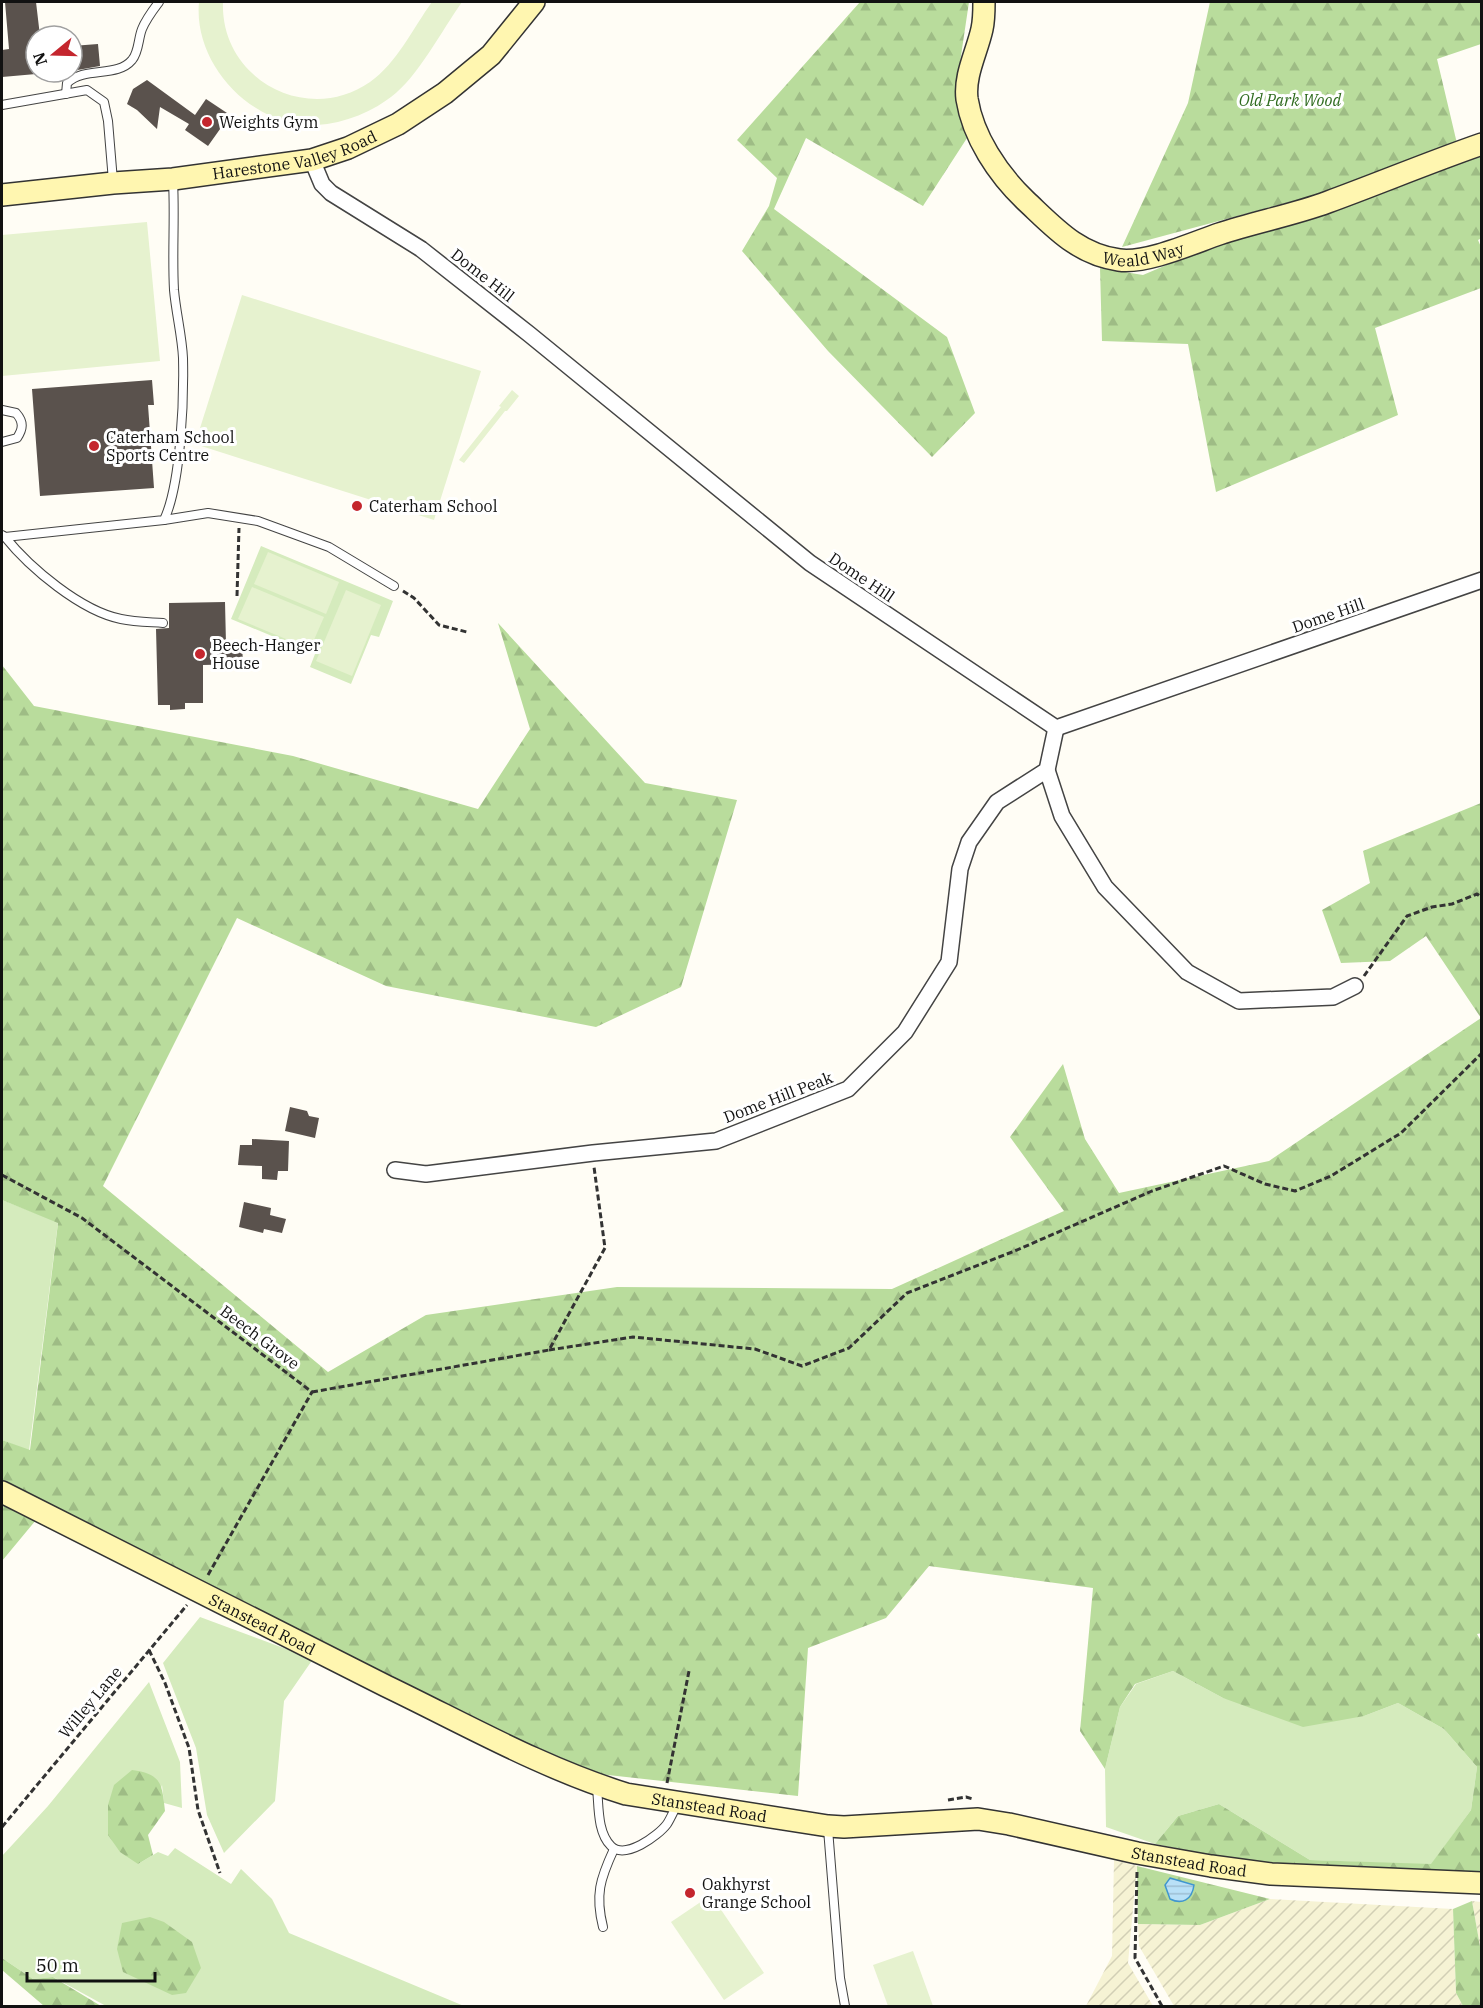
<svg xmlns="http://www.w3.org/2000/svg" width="1483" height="2008" viewBox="0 0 1483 2008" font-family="'IBM Plex Serif',serif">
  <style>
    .farmland { fill: url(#farmland-furrows) }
    .grass { fill: #d5ebbd }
    .forest { fill: url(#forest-firs) }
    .pitch { fill: #e6f2cf }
    .water { fill: url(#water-rules); stroke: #3f96cf; stroke-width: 1.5 }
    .building { fill: #5a524d }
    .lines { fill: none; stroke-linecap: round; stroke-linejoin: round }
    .lane-casing { stroke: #444; stroke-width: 10 }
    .street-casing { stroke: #444; stroke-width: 18 }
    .secondary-casing { stroke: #333; stroke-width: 24 }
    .path { stroke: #333; stroke-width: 3; stroke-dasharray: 6 3; stroke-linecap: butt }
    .lane { stroke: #fff; stroke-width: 8 }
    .street { stroke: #fff; stroke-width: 15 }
    .secondary { stroke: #fff6b0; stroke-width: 21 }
    .poi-dot { fill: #c4262e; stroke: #fff; stroke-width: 2 }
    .labels { text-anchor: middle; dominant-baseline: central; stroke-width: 6; stroke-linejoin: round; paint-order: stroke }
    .park-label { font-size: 16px; font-style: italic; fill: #2f6b1f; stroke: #fff }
    .poi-label { font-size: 16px; fill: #111; stroke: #fff; text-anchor: start }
    .street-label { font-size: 16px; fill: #111; stroke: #fff }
  </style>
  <defs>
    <pattern id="farmland-furrows" width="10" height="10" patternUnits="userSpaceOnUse" patternTransform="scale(1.5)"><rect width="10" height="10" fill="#f6f3d4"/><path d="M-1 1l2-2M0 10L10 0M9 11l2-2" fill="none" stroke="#d2cfb5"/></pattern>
    <pattern id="forest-firs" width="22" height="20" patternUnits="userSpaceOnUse" patternTransform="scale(1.5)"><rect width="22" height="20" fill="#b9dc9c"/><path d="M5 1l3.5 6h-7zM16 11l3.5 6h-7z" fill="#9ebc85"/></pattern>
    <pattern id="water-rules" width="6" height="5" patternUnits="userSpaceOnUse" patternTransform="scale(1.5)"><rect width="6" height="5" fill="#b9e0f7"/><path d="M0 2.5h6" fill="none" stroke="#9ebfd3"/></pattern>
  </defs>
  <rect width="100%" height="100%" fill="#fffdf5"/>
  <!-- farmland -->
  <g class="farmland">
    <polygon points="1114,1860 1137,1866 1128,1963 1153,2006 1086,2006 1112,1956"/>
    <polygon points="1270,1899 1453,1909 1456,1993 1463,2006 1174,2006 1139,1946 1138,1924 1200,1925"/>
    <polygon points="1472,1901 1481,1902 1481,1952"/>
  </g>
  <!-- grass -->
  <g class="grass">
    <polygon points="261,546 393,601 379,637 371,635 351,684 310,667 315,654 231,619"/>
    <polygon points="2,1200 58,1222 29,1451 2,1440"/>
    <polygon points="200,1617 313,1659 284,1701 275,1801 224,1853 207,1815 196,1748 163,1663"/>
    <polygon points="1173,1671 1223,1698 1364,1716 1398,1703 1444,1729 1477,1767 1471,1810 1431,1865 1310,1860 1219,1804 1178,1816 1155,1844 1106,1827 1105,1769 1120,1707 1136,1684"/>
    <polygon points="149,1682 180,1762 182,1808 164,1803 162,1785 138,1864 158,1852 168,1856 175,1848 231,1884 241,1869 272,1899 289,1933 464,2006 106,2006 53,1977 33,1979 2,1958 2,1856 48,1806"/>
  </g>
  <!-- forest -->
  <g class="forest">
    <polygon points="860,2 969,2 955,96 969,135 923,206 806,138 774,209 947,337 975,413 932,457 828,351 742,251 769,206 777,178 737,140"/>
    <polygon points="1210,2 1481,2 1481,44 1437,59 1459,152 1297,200 1122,247 1188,103"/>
    <polygon points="1481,155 1482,238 1478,240 1481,247 1481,288 1375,328 1398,415 1216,492 1188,344 1102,341 1100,268 1143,275 1211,246"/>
    <polygon points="498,623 645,783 737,800 681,987 596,1027 386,986 237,918 103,1186 328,1372 426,1315 617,1287 892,1289 1064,1211 1010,1137 1063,1064 1085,1139 1119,1193 1269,1161 1481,1018 1426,936 1390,961 1341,963 1322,910 1370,883 1363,851 1481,803 1482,1633 1477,1634 1482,1643 1481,1873 1294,1871 1155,1844 1178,1816 1219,1804 1310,1860 1431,1864 1471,1810 1477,1767 1444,1729 1398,1703 1364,1716 1303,1727 1223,1698 1173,1671 1135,1684 1120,1707 1105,1769 1080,1731 1093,1588 929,1566 886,1618 808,1648 798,1796 599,1774 423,1698 36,1520 2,1561 2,1440 30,1450 58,1223 2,1200 2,665 34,706 293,756 478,809 530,729"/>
    <path d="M 132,1770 C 162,1774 162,1784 165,1811 L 148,1835 L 153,1855 L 138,1864 L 120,1852 L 108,1835 L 108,1805 L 114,1785 Z"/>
    <polygon points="1137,1866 1270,1899 1200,1925 1138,1924"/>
    <polygon points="1472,1901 1481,1952 1481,2006 1463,2006 1456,1993 1453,1909"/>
    <polygon points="150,1917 164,1922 192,1942 201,1968 186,1993 172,1995 123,1972 117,1949 122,1923"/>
    <polygon points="2,1958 33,1979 53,1977 101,2006 44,2006 2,1970"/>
  </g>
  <!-- pitch -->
  <g class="pitch">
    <path d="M 199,2 L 223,2 C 220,79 307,126 370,82 C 397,63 413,28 432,2 L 462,2 C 442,30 418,77 391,97 C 362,119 322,131 287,122 C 236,108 194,55 199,2 Z"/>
    <polygon points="147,222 160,361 2,376 2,235"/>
    <polygon points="242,295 481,371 434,520 195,444"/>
    <polygon points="512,390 519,396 507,411 505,411 464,463 459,460 501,407 499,406"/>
    <polygon points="268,552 339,582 326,614 254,584"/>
    <polygon points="252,587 324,617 310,649 238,619"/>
    <polygon points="346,590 381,605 352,676 316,661"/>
    <polygon points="711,1895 764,1973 724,2000 671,1922"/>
    <polygon points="913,1951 933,2006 888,2006 873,1965"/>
  </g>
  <!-- water -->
  <path class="water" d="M 1170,1878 L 1194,1885 C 1192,1900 1182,1905 1170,1899 L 1165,1885 Z"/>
  <!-- building -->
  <g class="building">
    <polygon points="5,2 36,2 40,36 36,36 36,74 2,77 2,50 9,49"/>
    <polygon points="98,44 100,66 72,71 72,46"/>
    <polygon points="147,80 195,115 206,99 230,115 208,146 185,130 189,124 160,107 157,129 137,110 127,104 133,89"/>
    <polygon points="152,380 154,405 148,405 154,488 40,496 32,389"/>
    <polygon points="225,602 226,644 242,644 243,664 203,665 203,703 185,703 185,709 170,710 170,705 158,705 156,629 169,628 169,603"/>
    <polygon points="290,1107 307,1111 309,1116 319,1118 315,1138 285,1131"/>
    <polygon points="252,1139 289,1141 288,1171 278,1171 277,1180 262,1179 262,1166 238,1165 240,1145 252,1145"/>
    <polygon points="244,1202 271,1208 270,1215 286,1219 282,1233 264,1229 263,1233 239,1227"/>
  </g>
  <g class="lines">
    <!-- lane casing -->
    <g class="lane-casing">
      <g id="lane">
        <path d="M 66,94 L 67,83 C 85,66 117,78 132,60 C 139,52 138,39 142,29 C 146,19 153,10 159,2"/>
        <polyline points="2,105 87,90 104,102 108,121 113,181"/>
        <path d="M 2,410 L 16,413 C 24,422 23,429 17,438 L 2,442"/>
        <polyline points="164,520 208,513 258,521 329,547 394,586"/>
        <path d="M 2,535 L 5,537 L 164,520 C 181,484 184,400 183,358 C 182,336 176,313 174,290 C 172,254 175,217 173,181"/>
        <path d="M 5,537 C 30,568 81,611 121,619 C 135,622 149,622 163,623"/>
        <path d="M 597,1788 C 599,1806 597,1832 611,1846 C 625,1860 658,1836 667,1824 C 671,1818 674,1810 678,1803"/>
        <polyline points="828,1829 840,1978 845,2006"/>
        <path d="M 603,1927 C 595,1895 600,1879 614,1849"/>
      </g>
    </g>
    <!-- street casing -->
    <g class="street-casing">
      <g id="street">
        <polyline points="312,160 322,184 331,193 421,249 529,334 810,563 1056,728 1482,580"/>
        <polyline points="1047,770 1062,816 1105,887 1187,972 1239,1001 1333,997 1355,986"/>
        <polyline points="395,1170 426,1174 593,1153 716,1141 848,1089 905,1032 949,962 960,869 969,842 997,802 1047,770 1056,728"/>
      </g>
    </g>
    <!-- secondary casing -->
    <g class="secondary-casing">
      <g id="secondary">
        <path id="s1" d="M 984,2 C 984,10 984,20 982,29 C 977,52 964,75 967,99 C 973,137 998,174 1025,200 C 1054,227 1077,254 1119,260 C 1146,264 1193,243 1219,234 C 1255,222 1293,215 1328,202 C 1380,183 1430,162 1482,144"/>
        <path id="s2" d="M 2,195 L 113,183 L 173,179 L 312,160 L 348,148 L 398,124 L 445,93 L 491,55 L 534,2"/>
        <path id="s3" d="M 2,1492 C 129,1557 257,1622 386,1686 C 465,1724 542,1768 626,1794 L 828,1826 L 844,1827 L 978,1819 L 1009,1824 L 1137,1853 L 1211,1866 L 1271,1874 L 1482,1883"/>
      </g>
    </g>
    <!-- path -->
    <g class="path">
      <polyline points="403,591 414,598 439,625 467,632"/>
      <polyline points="237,596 239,528"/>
      <polyline points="1364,976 1407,916 1432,907 1452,904 1477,894 1482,898"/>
      <polyline points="2,1175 82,1218 312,1392"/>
      <polyline points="549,1350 633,1337 755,1349 802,1366 849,1348 907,1293 1017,1250 1152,1191 1224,1166 1265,1184 1295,1191 1331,1176 1401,1133 1482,1053"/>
      <polyline points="312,1392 549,1350 605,1248 594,1167"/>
      <polyline points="208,1575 312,1392"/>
      <polyline points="149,1650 165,1683 189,1748 198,1810 220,1873"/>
      <polyline points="667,1783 689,1671"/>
      <polyline points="948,1800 966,1797 973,1799"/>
      <polyline points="2,1827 187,1605"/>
      <polyline points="1137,1872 1135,1958 1162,2006"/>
    </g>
    <!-- lane -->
    <use href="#lane" class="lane"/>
    <!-- street -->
    <use href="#street" class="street"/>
    <!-- secondary -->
    <use href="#secondary" class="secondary"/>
  </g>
  <!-- markers -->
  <g class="poi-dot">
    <circle cx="207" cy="122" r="6"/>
    <circle cx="94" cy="446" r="6"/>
    <circle cx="357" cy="506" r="6"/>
    <circle cx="200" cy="654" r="6"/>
    <circle cx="690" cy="1893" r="6"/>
  </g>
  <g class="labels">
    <!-- park labels -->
    <g class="park-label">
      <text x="1290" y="100">Old Park Wood</text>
    </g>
    <!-- poi labels -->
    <g class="poi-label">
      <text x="219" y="122">Weights Gym</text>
      <text x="106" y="437">Caterham School<tspan x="106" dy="18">Sports Centre</tspan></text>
      <text x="369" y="506">Caterham School</text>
      <text x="212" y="645">Beech-Hanger<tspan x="212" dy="18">House</tspan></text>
      <text x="702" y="1884">Oakhyrst<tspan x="702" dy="18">Grange School</tspan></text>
    </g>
    <!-- street labels -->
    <g class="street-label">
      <text stroke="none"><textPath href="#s2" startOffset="296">Harestone Valley Road</textPath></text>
      <text stroke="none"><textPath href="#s1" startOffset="356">Weald Way</textPath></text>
      <text transform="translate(483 275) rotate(38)">Dome Hill</text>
      <text transform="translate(862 577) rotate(34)">Dome Hill</text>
      <text transform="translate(1328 615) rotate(-19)">Dome Hill</text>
      <text transform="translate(778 1097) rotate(-21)">Dome Hill Peak</text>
      <text transform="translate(260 1337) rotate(37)">Beech Grove</text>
      <text stroke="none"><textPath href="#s3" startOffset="292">Stanstead Road</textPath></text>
      <text transform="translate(90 1702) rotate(-50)">Willey Lane</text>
      <text stroke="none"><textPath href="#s3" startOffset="778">Stanstead Road</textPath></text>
      <text stroke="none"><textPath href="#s3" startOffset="1264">Stanstead Road</textPath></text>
    </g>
  </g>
  <!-- border -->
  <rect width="1483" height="2008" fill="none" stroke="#111111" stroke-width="6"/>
  <!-- north arrow -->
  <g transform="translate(54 54) rotate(251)"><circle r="28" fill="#ffffff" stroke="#a0a0a0" stroke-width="1.5"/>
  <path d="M0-4.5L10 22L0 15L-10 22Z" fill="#c4262e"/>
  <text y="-9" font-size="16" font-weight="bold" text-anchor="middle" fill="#111111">N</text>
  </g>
  <!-- scale -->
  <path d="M27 1972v9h128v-9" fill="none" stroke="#111111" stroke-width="3"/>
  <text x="36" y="1972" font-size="18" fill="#111111" stroke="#ffffff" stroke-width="4.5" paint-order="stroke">50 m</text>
</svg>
